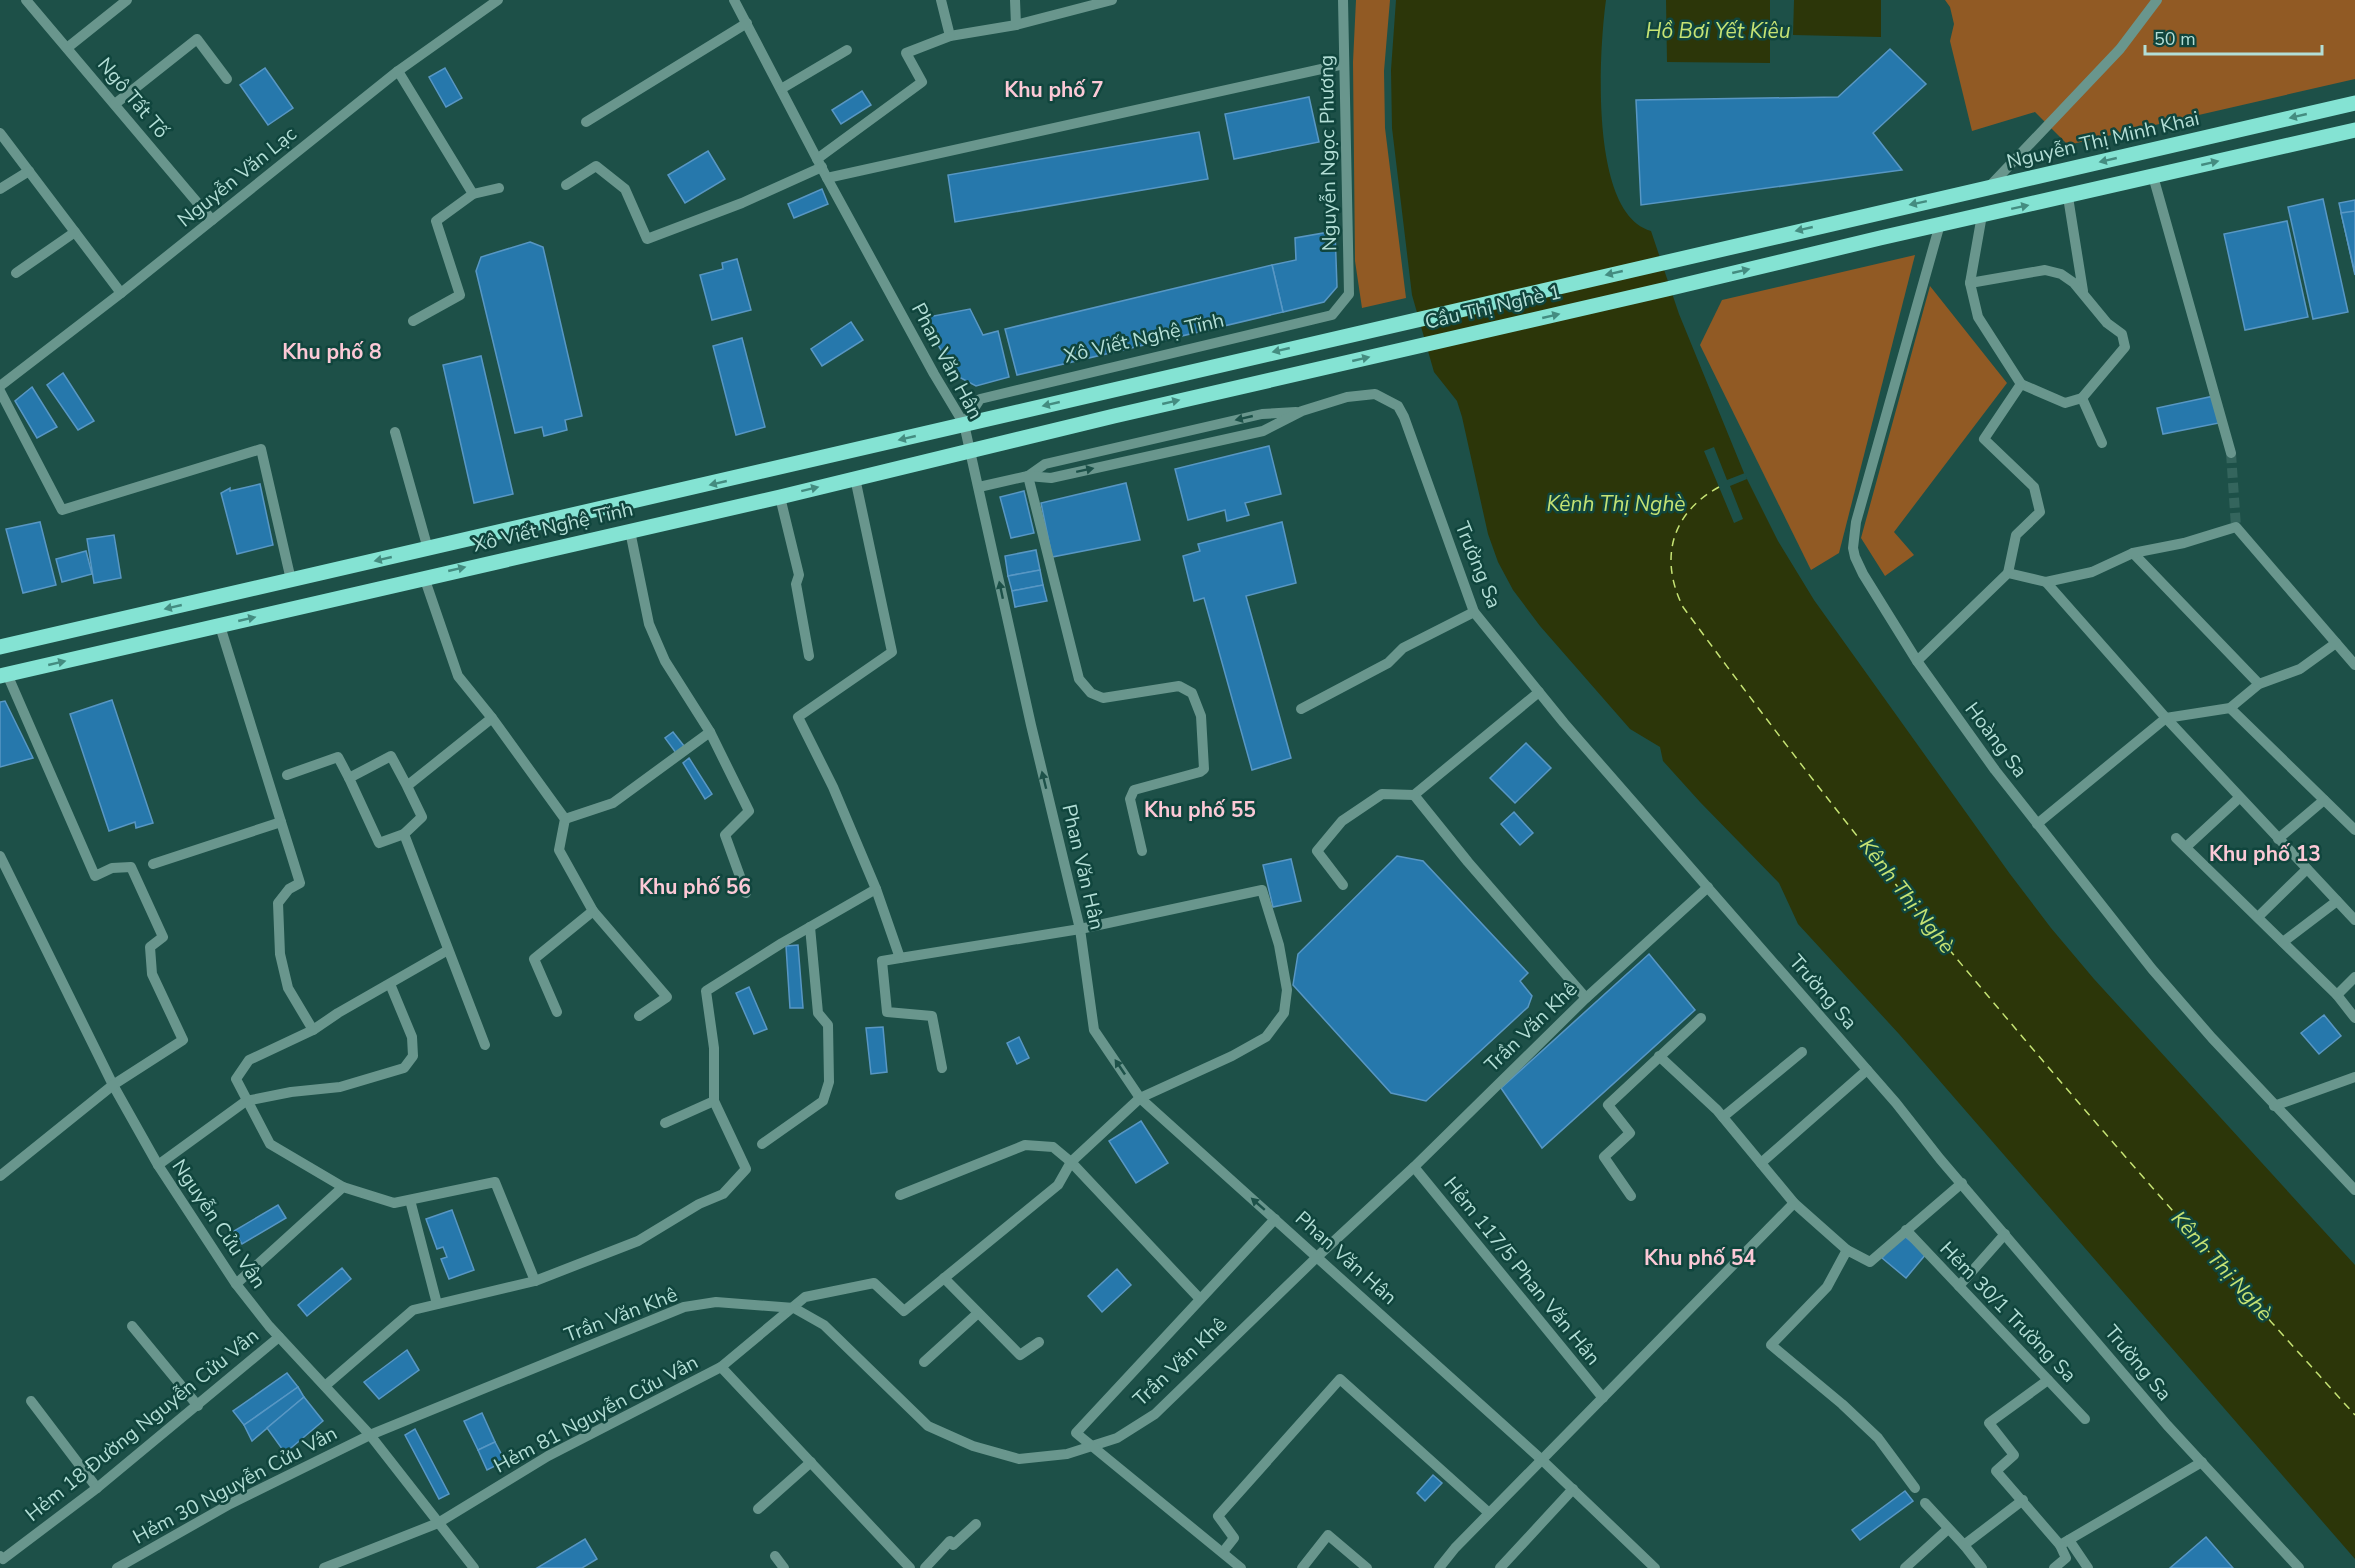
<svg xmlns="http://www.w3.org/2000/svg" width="2355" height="1568" viewBox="0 0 2355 1568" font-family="'Nunito Sans',sans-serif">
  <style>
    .green { fill: #915a24 }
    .water { fill: #2c3609 }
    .pier { fill: #1d5048 }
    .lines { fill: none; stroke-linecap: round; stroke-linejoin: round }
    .ferry { stroke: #c6e374; stroke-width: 1.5; stroke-dasharray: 8 6; stroke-linecap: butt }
    .building { fill: #2678ac; stroke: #5897c4; stroke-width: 1.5 }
    .minor-tunnel { stroke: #34655d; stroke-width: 10; stroke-dasharray: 10 5; stroke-linecap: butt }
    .minor { stroke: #69968d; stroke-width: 10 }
    .major { stroke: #84e3d3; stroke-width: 15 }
    .oneway { fill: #448c80 }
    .oneway2 { fill: #1d5149 }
    .labels { text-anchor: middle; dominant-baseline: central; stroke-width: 5; stroke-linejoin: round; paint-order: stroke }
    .street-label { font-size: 20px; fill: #b3ded6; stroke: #10453d }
    .water-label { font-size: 21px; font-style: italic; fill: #c6e374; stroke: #10453d }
    .neighbourhood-label { font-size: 21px; font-weight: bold; fill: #fcc9d6; stroke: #10453d }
  </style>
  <rect width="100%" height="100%" fill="#1d5048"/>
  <!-- green -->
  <g class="green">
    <polygon points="1356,0 1390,0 1384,71 1385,128 1406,298 1362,308 1355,261 1353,62"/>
    <polygon points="1945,0 2355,0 2355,79 2068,145 2035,112 1972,131 1950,41 1954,24 1950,7"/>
    <polygon points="1915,255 1839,553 1811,570 1700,345 1722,300"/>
    <polygon points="1930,286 2007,383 1894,532 1914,555 1885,576 1861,538"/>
  </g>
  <!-- water -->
  <g class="water">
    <path d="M 1396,0 L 1606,0 C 1599,51 1589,214 1651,231 L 1679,314 L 1744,473 L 1778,541 L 1814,600 L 2010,874 L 2051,928 L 2094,979 L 2355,1265 L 2355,1559 L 1899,1034 L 1798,924 L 1779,883 L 1700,802 L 1663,761 L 1660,747 L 1630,729 L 1540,626 L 1513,590 L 1498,562 L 1488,534 L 1462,417 L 1457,401 L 1434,372 L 1412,295 L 1392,128 L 1391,70 Z"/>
    <polygon points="1666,0 1770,0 1770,63 1667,62"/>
    <polygon points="1794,0 1881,0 1881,37 1793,35"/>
  </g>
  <!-- pier -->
  <polygon class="pier" points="1714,447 1727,480 1745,473 1747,479 1730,486 1743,519 1734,523 1704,451"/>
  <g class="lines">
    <!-- ferry -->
    <path class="ferry" d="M 1719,487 C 1671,513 1659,559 1683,607 C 1755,705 1829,802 1905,896 C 2050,1073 2201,1245 2355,1415"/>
  </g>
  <!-- building -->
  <g class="building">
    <polygon points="1890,49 1926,84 1873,133 1902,170 1641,205 1636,100 1838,97"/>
    <polygon points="265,68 293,108 268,125 240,85"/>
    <polygon points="445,68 462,98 446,107 429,77"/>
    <polygon points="862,91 871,105 841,124 832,110"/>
    <polygon points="1309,97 1319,142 1234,159 1225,114"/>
    <polygon points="1199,132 1208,179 955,222 948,175"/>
    <polygon points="708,151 725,179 685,203 668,175"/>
    <polygon points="822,189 828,204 794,218 788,204"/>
    <polygon points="2323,199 2348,312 2313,319 2288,207"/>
    <polygon points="2355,200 2355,275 2339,203"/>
    <polygon points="2355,211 2355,273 2341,213"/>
    <polygon points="2287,221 2308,317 2245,330 2224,234"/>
    <polygon points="1335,231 1337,287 1324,302 1283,312 1272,265 1296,260 1295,238"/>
    <polygon points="530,242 543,247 582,416 565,420 567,430 544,436 542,427 515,433 476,271 481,257"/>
    <polygon points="737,259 751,310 712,320 700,275 723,269 722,263"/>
    <polygon points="1272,265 1283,312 1017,375 1005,329"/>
    <polygon points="970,309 983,335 998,331 1009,377 976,386 955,375 923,318"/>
    <polygon points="851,322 863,340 822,366 811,349"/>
    <polygon points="742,338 765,427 736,435 713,346"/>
    <polygon points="481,356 513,494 474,503 443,365"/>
    <polygon points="63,373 94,421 78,430 47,385"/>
    <polygon points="32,387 57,427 37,438 15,401"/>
    <polygon points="2214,396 2219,423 2163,434 2157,408"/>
    <polygon points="1269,446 1281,494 1245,503 1249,515 1227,521 1225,510 1188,520 1175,469"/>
    <polygon points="1126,483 1140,540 1052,557 1041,503"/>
    <polygon points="260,484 273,545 237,554 221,493 230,488 230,491"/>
    <polygon points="1024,491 1034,533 1011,538 1000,497"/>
    <polygon points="40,522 56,585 23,593 6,529"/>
    <polygon points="1282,522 1296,583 1246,596 1291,758 1252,770 1204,598 1194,601 1183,556 1200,551 1198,544"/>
    <polygon points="114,535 121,578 94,583 87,539"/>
    <polygon points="1036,550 1040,570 1008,576 1005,556"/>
    <polygon points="86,551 92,574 62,582 56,559"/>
    <polygon points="1040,570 1043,585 1012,591 1008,576"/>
    <polygon points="1043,585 1047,601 1015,607 1012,591"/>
    <polygon points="112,700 153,823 136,828 135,822 109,831 70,714"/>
    <polygon points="5,701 33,758 0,767 0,702"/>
    <polygon points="673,732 684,746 676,753 665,738"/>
    <polygon points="1526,743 1551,768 1515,803 1490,778"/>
    <polygon points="689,758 712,794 705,799 683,763"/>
    <polygon points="1514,812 1533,833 1520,845 1501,824"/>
    <polygon points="1397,856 1423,861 1528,973 1520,981 1532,996 1528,1007 1426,1101 1391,1093 1293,985 1298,954"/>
    <polygon points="1291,859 1301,901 1273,907 1263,865"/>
    <polygon points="798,945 803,1008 790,1008 786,946"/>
    <polygon points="1649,954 1695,1010 1542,1148 1501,1088"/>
    <polygon points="749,987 767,1029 754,1034 736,993"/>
    <polygon points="2324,1015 2341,1036 2319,1054 2301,1033"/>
    <polygon points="883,1027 887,1072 871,1074 866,1028"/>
    <polygon points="1019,1037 1029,1058 1017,1064 1007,1043"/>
    <polygon points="1141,1121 1168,1163 1136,1183 1109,1141"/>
    <polygon points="278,1205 286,1218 242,1244 234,1231"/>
    <polygon points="452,1210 474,1270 449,1279 441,1259 447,1257 443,1247 437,1249 426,1219"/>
    <polygon points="1902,1234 1926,1254 1906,1278 1882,1258"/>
    <polygon points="342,1268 351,1279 307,1316 298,1305"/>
    <polygon points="1117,1269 1131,1285 1102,1312 1088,1296"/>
    <polygon points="407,1350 419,1370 379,1399 364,1382"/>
    <polygon points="287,1373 298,1387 244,1425 233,1411"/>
    <polygon points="298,1387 304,1397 252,1441 244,1425"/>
    <polygon points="304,1397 323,1421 285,1453 267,1428"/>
    <polygon points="482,1413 495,1442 478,1450 464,1421"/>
    <polygon points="415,1429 449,1494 439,1499 405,1435"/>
    <polygon points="495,1442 505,1461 487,1470 478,1450"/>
    <polygon points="1433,1475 1442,1483 1425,1501 1417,1493"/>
    <polygon points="1905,1491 1913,1501 1860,1540 1852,1530"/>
    <polygon points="2206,1537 2233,1568 2170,1568"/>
    <polygon points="585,1539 597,1559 582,1568 537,1568"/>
  </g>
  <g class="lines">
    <!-- minor-tunnel -->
    <polyline class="minor-tunnel" points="2231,453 2236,527"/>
    <!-- minor -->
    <g class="minor">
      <polyline points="26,0 212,220"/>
      <polyline points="734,0 827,178 934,374 964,424 1031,725 1080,929 1094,1030 1140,1098 1542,1460 1655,1568"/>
      <polyline points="941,0 950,36 1016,25 1112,0"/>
      <polyline points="1015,0 1016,25"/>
      <polyline points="67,48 127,0"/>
      <polyline points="398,71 473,194"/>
      <polyline points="781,89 847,50"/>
      <polyline points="115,104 197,39 227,79"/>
      <polyline points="586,122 747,23"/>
      <polyline points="0,133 121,293"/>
      <polyline points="817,159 922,82 906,53 950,36"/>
      <polyline points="2153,176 2231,453"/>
      <polyline points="827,178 1344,64"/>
      <polyline points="566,185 596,166 625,189 647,239 742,203 822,167"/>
      <polyline points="1989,187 2120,49 2157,0"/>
      <polyline points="0,189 29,171"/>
      <polyline points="2068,197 2083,291"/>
      <polyline points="1982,215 1970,283 1978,317 2021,384 2065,403 2082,398 2102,443"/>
      <polyline points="1940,224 1856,522 1853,548 1855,557 1863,574 1917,661 1995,770 2152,969 2212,1038 2355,1190"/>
      <polyline points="16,273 75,232"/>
      <polyline points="1970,283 2045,270 2061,274 2074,283 2107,323 2122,334 2125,347 2082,398"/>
      <polyline points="413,321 460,295 436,221 473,194 499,188"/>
      <polyline points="0,386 121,293 398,71 498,0"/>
      <polyline points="0,391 62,510 261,449 291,580"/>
      <polyline points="964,424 980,399 1332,315 1349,294 1343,0"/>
      <polyline points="395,432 428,549"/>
      <polyline points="1028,476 1079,679 1091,693 1103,698 1179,686 1192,693 1201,716 1204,769 1200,772 1134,790 1130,799 1142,851"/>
      <polyline points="1028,476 1045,464 1262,414 1296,412"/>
      <polyline points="979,487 1028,476 1051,478 1263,431 1302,411 1347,397 1375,394 1398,406 1404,417 1474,612 1564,723 1896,1103 1940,1159 2167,1425 2299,1568"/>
      <polyline points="780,497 799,575 796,584 809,656"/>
      <polyline points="2133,553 2259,684"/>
      <polyline points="2008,573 2016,535 2040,512 2034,487 1984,439 2021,384"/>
      <polyline points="424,577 458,676 492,718 565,819 559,850 593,911 667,997 639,1016"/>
      <polyline points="2046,582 2166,718 2355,920"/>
      <polyline points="220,626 300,883 289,889 278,903 280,954 288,988 313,1030 338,1013 448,950"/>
      <polyline points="1917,661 2008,573 2046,582 2092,572 2133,553 2184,543 2236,527 2355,665"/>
      <polyline points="1539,692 1414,795 1468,862 1586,998"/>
      <polyline points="2230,708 2355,830"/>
      <polyline points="1301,709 1388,663 1403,648 1474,612"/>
      <polyline points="710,732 749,811 725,835 746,893"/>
      <polyline points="287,775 338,757 349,778"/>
      <polyline points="407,786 422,817 404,834 379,843 349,778 391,756 407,786 492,718"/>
      <polyline points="565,819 613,803 710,732 665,661 649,624 630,531"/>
      <polyline points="2037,824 2166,718 2230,708 2259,684 2300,669 2336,643"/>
      <polyline points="404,834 485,1045"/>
      <polyline points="2176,838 2337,995 2355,1018"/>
      <polyline points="2278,839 2324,800"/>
      <polyline points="2186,847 2239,798"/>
      <polyline points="0,856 113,1085 158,1165 236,1284 269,1326 370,1435 474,1568"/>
      <polyline points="153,864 281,822"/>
      <polyline points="1343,885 1317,851 1342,821 1382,794 1414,795"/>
      <polyline points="2258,917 2307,869"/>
      <polyline points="2283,942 2337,901"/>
      <polyline points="900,958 882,961 887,1012 932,1016 942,1068"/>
      <polyline points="2337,995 2355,977"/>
      <polyline points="557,1012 534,959 593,911"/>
      <polyline points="313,1030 249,1060 236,1079 270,1144 343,1187"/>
      <polyline points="1659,1056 1717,1110 1794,1203 1847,1250"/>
      <polyline points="2274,1106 2355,1077"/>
      <polyline points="1723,1117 1802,1052"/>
      <polyline points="665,1123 714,1101"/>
      <polyline points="762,1144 823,1101 829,1082 828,1025 818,1013 810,927"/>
      <polyline points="1761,1163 1867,1070"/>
      <polyline points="158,1165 246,1101 291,1092 340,1087 404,1068 413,1056 412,1037 390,984"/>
      <polyline points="1414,1167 1603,1398"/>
      <polyline points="0,1176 113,1085 183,1040 152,974 150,947 163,937 131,867 112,868 95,876 7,674"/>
      <polyline points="900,1195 1025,1145 1053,1147 1071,1162 1199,1298"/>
      <polyline points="1631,1196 1604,1157 1630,1133 1608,1105 1701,1018"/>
      <polyline points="410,1200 437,1304"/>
      <polyline points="1906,1230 2085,1419"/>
      <polyline points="944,1278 1020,1355 1039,1342"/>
      <polyline points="236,1284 343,1187 394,1203 495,1182 535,1281"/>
      <polyline points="1959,1286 2005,1234"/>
      <polyline points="132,1326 198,1406"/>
      <polyline points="924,1362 978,1313"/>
      <polyline points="721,1367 805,1297 874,1283 904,1311 1058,1185 1071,1162 1140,1098 1232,1056 1266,1037 1284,1013 1287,990 1279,945 1262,890 1080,929 900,958 876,889"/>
      <polyline points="2048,1380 1989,1423 2014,1455 1996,1471 2060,1545 2202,1462"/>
      <polyline points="325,1386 413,1310 535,1281 638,1241 699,1204 723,1194 746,1169 714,1101 714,1048 706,991 782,943 876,889 833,787 798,717 892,652 855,478"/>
      <polyline points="31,1401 97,1488"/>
      <polyline points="1915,1488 1878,1438 1842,1404 1771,1345 1827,1287 1847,1250 1870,1262 1962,1183"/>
      <polyline points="1925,1503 1964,1545"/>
      <polyline points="758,1509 811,1462"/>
      <polyline points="2069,1540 2088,1568"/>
      <polyline points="1223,1552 1234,1538 1218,1516 1340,1379 1489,1513"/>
      <polyline points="0,1556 3,1559 97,1488 279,1337"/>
      <polyline points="775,1556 784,1568"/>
      <polyline points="117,1568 230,1504 370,1435 684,1307 716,1302 794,1308 824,1325 928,1426 973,1446 1019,1459 1067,1454 1117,1438 1155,1414 1318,1256 1414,1167 1586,998 1708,887"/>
      <polyline points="324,1568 438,1523 548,1456 721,1367 910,1568"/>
      <polyline points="925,1568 950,1541 953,1545 976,1524"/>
      <polyline points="1241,1568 1076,1433 1275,1219"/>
      <polyline points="1302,1568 1328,1535 1367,1568"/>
      <polyline points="1439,1568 1455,1548 1794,1203"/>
      <polyline points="1500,1568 1573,1489"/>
      <polyline points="1905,1568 1948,1529"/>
      <polyline points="1982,1568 1964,1545 2023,1500"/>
      <polyline points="2054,1568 2066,1558 2060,1545"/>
    </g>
    <!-- major -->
    <g class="major">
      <path d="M 0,647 C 785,467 1570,284 2355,103"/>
      <polyline points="0,676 780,497 1114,416 1667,289 1880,238 2355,130"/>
    </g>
  </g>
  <!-- one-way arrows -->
  <defs><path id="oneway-solid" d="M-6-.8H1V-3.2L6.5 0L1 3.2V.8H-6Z" transform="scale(1.5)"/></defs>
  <g class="oneway">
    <use href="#oneway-solid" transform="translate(2298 116) rotate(167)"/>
    <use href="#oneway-solid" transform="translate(2108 160) rotate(167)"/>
    <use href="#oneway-solid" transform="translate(2210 163) rotate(-13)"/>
    <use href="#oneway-solid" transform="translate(1918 203) rotate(168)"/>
    <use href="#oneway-solid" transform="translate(2020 207) rotate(-12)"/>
    <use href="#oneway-solid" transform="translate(1804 229) rotate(167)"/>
    <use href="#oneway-solid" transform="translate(1741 271) rotate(-13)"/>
    <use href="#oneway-solid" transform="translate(1614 273) rotate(167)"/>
    <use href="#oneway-solid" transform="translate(1551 316) rotate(-13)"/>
    <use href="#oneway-solid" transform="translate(1281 350) rotate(167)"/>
    <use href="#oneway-solid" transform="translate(1361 359) rotate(-13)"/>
    <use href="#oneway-solid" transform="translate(1171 402) rotate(-13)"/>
    <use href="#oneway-solid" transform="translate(1051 404) rotate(167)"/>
    <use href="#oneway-solid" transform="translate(907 438) rotate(167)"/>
    <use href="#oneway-solid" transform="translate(718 483) rotate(167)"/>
    <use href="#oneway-solid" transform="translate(810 489) rotate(-14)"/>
    <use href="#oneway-solid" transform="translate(383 559) rotate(167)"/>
    <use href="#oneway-solid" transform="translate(457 569) rotate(-13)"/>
    <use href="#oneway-solid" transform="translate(173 607) rotate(167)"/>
    <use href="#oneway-solid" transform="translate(247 619) rotate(-13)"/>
    <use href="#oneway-solid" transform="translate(57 663) rotate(-13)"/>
  </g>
  <g class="oneway2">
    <use href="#oneway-solid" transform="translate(1244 418) rotate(167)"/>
    <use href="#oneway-solid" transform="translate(1085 470) rotate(-12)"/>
    <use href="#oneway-solid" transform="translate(1001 590) rotate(-102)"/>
    <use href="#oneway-solid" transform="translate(1044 780) rotate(-104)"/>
    <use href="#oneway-solid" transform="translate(1120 1067) rotate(-124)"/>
    <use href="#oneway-solid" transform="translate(1258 1204) rotate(-139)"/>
  </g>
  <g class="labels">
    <!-- street labels -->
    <g class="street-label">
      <text transform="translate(133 98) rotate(50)">Ngô Tất Tố</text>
      <text transform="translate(2103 140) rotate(-13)">Nguyễn Thị Minh Khai</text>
      <text transform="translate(1328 153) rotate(-91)">Nguyễn Ngọc Phương</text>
      <text transform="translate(237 177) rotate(-39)">Nguyễn Văn Lạc</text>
      <text transform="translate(1493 307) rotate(-13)">Cầu Thị Nghè 1</text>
      <text transform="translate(1144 338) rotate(-13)">Xô Viết Nghệ Tĩnh</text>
      <text transform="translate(947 361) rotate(62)">Phan Văn Hân</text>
      <text transform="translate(553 527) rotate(-13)">Xô Viết Nghệ Tĩnh</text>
      <text transform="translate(1478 565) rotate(68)">Trường Sa</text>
      <text transform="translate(1996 740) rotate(53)">Hoàng Sa</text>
      <text transform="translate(1083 867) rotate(77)">Phan Văn Hân</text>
      <text transform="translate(1823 992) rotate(49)">Trường Sa</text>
      <text transform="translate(1531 1027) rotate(-44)">Trần Văn Khê</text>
      <text transform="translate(219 1224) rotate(56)">Nguyễn Cửu Vân</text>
      <text transform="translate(1346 1258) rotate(42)">Phan Văn Hân</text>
      <text transform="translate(1522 1271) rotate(51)">Hẻm 117/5 Phan Văn Hân</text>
      <text transform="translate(2008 1312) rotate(46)">Hẻm 30/1 Trường Sa</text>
      <text transform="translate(621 1315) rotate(-21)">Trần Văn Khê</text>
      <text transform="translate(1180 1362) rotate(-43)">Trần Văn Khê</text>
      <text transform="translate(2138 1363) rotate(50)">Trường Sa</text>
      <text transform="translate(596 1414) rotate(-28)">Hẻm 81 Nguyễn Cửu Vân</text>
      <text transform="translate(142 1425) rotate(-39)">Hẻm 18 Đường Nguyễn Cửu Vân</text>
      <text transform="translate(235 1485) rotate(-28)">Hẻm 30 Nguyễn Cửu Vân</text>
    </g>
    <!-- water labels -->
    <g class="water-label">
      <text x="1718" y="31">Hồ Bơi Yết Kiêu</text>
      <text x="1616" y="504">Kênh Thị Nghè</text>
      <text transform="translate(1907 896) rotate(52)">Kênh Thị Nghè</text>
      <text transform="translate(2222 1266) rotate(48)">Kênh Thị Nghè</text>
    </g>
    <!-- neighbourhood labels -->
    <g class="neighbourhood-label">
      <text x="1054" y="90">Khu phố 7</text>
      <text x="332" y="352">Khu phố 8</text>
      <text x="1200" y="810">Khu phố 55</text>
      <text x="2265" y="854">Khu phố 13</text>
      <text x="695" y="887">Khu phố 56</text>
      <text x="1700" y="1258">Khu phố 54</text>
    </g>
  </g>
  <!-- scale -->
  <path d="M2145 45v9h177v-9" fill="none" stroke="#b3ded6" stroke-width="3"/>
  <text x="2154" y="45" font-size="18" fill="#b3ded6" stroke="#10453d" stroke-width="4.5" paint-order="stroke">50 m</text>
</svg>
